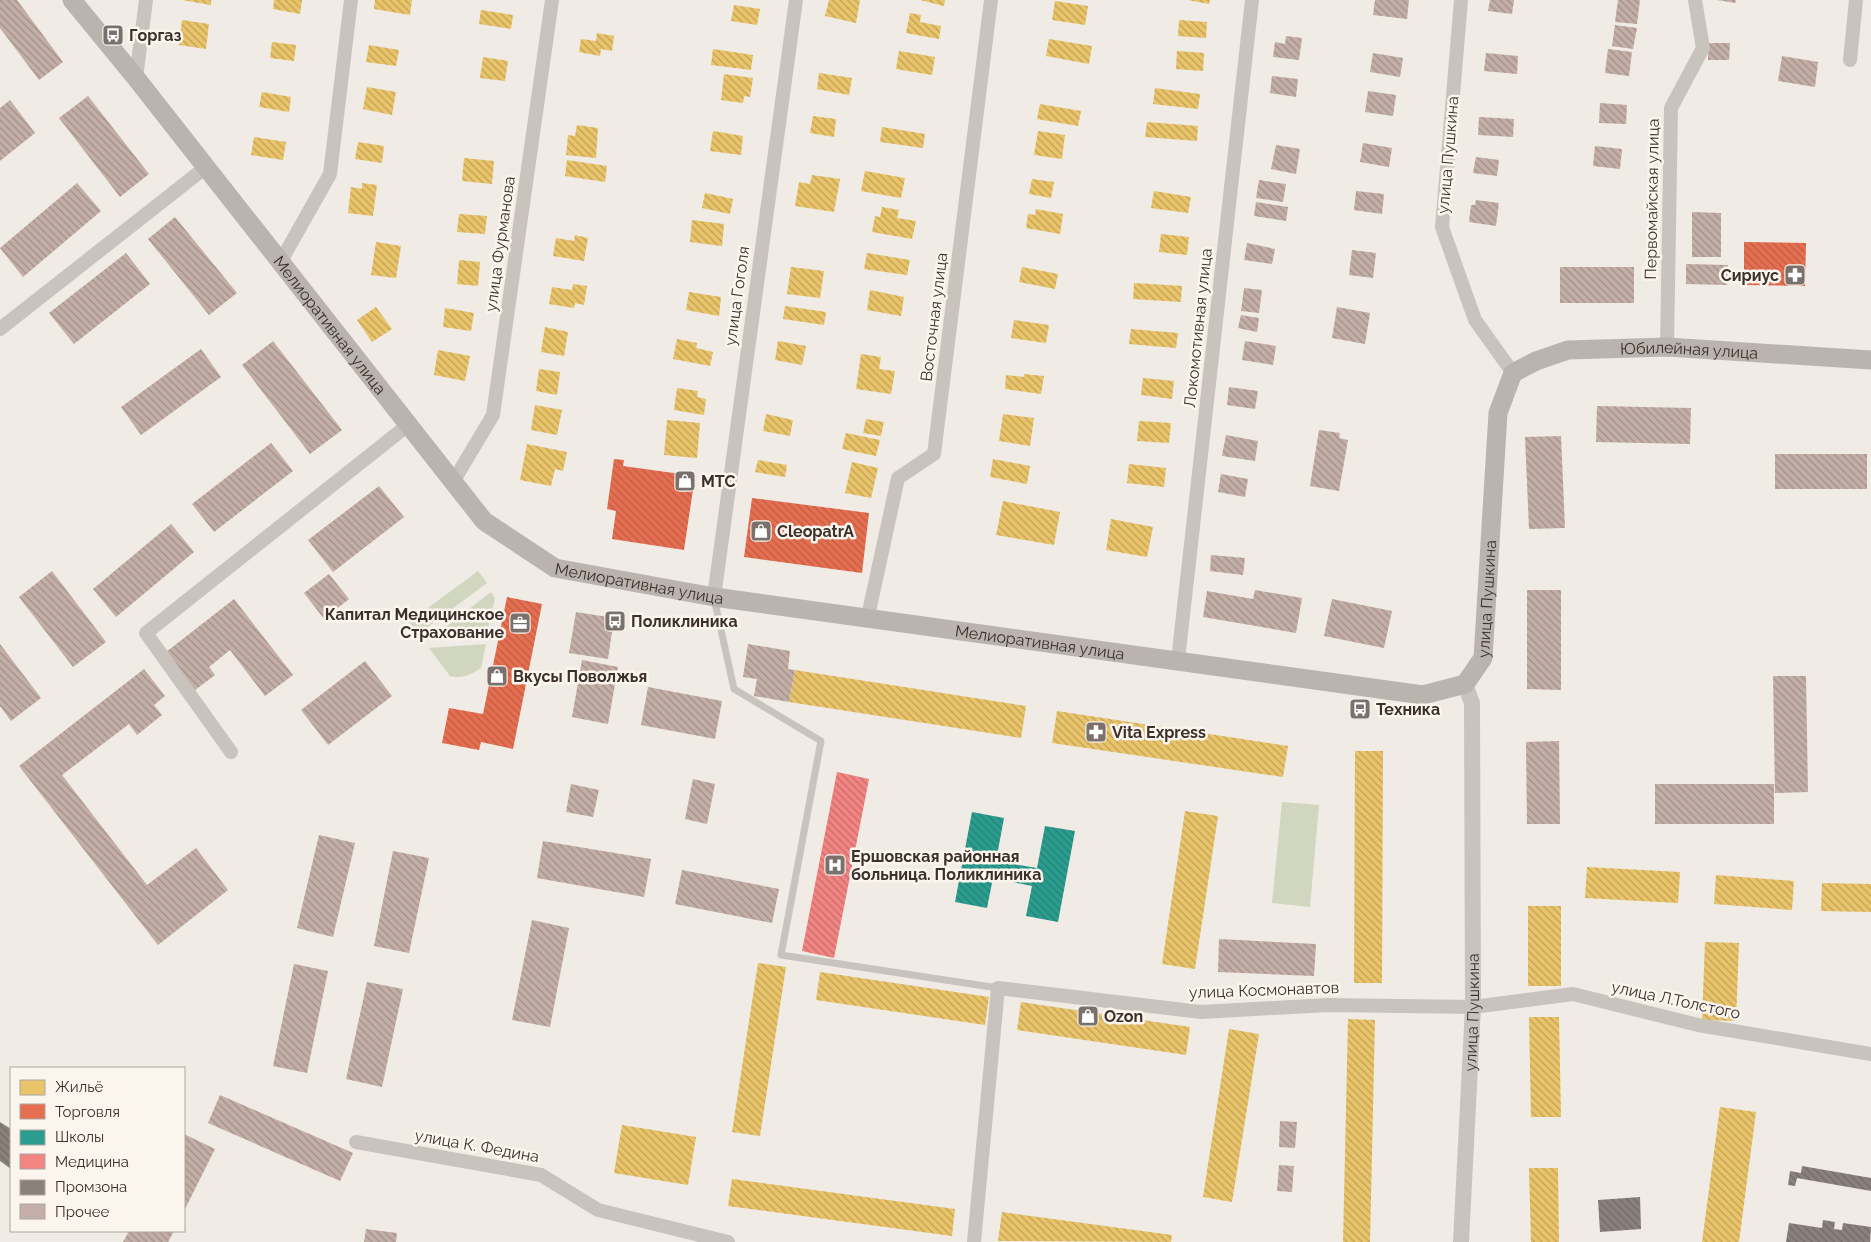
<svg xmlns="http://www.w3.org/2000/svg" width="1871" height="1242" viewBox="0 0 1871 1242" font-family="Raleway,sans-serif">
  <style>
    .green { fill: #d1d6bf }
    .homes { fill: url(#homes-back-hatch) }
    .shops { fill: url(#shops-back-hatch) }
    .schools { fill: url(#schools-back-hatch) }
    .health { fill: url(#health-back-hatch) }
    .industry { fill: url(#industry-back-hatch) }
    .building { fill: url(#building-back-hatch) }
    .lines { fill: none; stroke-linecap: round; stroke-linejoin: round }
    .service { stroke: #c9c3be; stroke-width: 7 }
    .minor { stroke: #c9c3be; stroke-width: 14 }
    .tertiary { stroke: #c9c3be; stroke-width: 16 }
    .secondary { stroke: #bab3ae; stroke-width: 19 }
    .labels { text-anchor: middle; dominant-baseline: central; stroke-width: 5; stroke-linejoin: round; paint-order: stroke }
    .poi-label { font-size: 16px; font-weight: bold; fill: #3b302b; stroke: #fbf5ee; text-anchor: start }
    .street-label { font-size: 16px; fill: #3b302b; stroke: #fbf5ee }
  </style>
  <defs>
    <pattern id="homes-back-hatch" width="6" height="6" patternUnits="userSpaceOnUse" patternTransform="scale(1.25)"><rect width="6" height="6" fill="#e9c46a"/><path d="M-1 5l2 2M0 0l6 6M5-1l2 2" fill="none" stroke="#bea057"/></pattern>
    <pattern id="shops-back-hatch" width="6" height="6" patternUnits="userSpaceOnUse" patternTransform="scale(1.25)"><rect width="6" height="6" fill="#e76f51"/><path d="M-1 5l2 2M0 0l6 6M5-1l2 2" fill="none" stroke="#bc5c43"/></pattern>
    <pattern id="schools-back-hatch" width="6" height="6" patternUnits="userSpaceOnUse" patternTransform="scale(1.25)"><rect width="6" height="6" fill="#2a9d8f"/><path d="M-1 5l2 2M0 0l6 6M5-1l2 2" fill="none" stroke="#258075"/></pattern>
    <pattern id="health-back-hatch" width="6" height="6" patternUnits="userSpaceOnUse" patternTransform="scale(1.25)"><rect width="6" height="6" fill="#f28482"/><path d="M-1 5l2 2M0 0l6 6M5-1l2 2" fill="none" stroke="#c56c6b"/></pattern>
    <pattern id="industry-back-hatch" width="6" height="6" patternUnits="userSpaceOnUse" patternTransform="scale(1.25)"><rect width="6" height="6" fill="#8a817c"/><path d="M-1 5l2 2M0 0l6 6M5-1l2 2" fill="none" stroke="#726a66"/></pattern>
    <pattern id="building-back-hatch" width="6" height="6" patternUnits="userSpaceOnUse" patternTransform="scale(1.25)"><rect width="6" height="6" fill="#c3afa7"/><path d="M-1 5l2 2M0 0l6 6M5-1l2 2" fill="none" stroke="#a08f88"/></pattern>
  </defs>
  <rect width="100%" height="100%" fill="#f0ebe5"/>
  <!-- green -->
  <g class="green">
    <polygon points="478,571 487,583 418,634 409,622"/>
    <polygon points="491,592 495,598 486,637 429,640"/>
    <path d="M 486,644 L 481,668 C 469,675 464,679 450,676 L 429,648 Z"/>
    <polygon points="1282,802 1319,805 1310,907 1272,903"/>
  </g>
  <!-- homes -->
  <g class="homes">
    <polygon points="182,0 211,0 211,5"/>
    <polygon points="274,0 302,0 300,14 273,9"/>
    <polygon points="375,0 412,0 410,15 374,9"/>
    <polygon points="829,0 860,0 856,23 825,16"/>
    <polygon points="920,0 945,0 944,6"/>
    <polygon points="1188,0 1210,0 1209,4"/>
    <polygon points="1055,1 1088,6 1085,25 1052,20"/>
    <polygon points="734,5 760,9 757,25 731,21"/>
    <polygon points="481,10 513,15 511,29 479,24"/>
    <polygon points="910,13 921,15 920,22 941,26 939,39 906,33"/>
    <polygon points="182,20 209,24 206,49 179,45"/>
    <polygon points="1179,20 1207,22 1206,38 1178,36"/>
    <polygon points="597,33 614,36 612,51 601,49 600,56 579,52 581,39 596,41"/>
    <polygon points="1049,39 1092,46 1089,64 1046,56"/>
    <polygon points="272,42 296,45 294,61 270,58"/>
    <polygon points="369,45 399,50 396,66 366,62"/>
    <polygon points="713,49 753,55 751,70 711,65"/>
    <polygon points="899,51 935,57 932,75 896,69"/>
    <polygon points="1177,51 1204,53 1203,71 1176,69"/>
    <polygon points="483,57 508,61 505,81 480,78"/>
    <polygon points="819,73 852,78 849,95 817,89"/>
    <polygon points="724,74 753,78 750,97 744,96 743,103 721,100"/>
    <polygon points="367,87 396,92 392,115 363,109"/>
    <polygon points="1155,88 1200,94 1198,109 1153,104"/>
    <polygon points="262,92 291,97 289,112 259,107"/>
    <polygon points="1040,104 1081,111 1078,126 1037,119"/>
    <polygon points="813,116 836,119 834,137 810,133"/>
    <polygon points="1147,122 1198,126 1197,141 1145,137"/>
    <polygon points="577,125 598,128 596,158 566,155 568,135 575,136"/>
    <polygon points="882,127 925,134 923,148 880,142"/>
    <polygon points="713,131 743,136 741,155 710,151"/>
    <polygon points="1038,131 1065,135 1062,159 1034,155"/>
    <polygon points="254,137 286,142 283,160 251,155"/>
    <polygon points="358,142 384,146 382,163 355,159"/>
    <polygon points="464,158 494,161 492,184 462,181"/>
    <polygon points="567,160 607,166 605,182 565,176"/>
    <polygon points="865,171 905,178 901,198 861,191"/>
    <polygon points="812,175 840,179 834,212 795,206 799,182 810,184"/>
    <polygon points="1032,179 1054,182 1051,198 1029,194"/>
    <polygon points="362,183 377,185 373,216 348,213 351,187 362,189"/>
    <polygon points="1154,191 1191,197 1188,213 1151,208"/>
    <polygon points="705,193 733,199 730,214 702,208"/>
    <polygon points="882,207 899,210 897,218 916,221 912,239 872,232 875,216 880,217"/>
    <polygon points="1036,209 1063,214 1060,234 1026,228 1028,214 1035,215"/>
    <polygon points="459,214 487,216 485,234 457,232"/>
    <polygon points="692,220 724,224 722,246 690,242"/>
    <polygon points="1161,234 1189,237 1187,255 1159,252"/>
    <polygon points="575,235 588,238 584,261 553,256 556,238 574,241"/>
    <polygon points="376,242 401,246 396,278 371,275"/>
    <polygon points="867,253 910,260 907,275 864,269"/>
    <polygon points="459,260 480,262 478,286 457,284"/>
    <polygon points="791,267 824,271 820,298 787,294"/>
    <polygon points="1022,267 1058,274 1055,289 1019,282"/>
    <polygon points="1134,283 1182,286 1181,302 1133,299"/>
    <polygon points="573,284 587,286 584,305 575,303 574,308 549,304 552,287 572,290"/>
    <polygon points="870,290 904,297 901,316 867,310"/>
    <polygon points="689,292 721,297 719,316 686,310"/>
    <polygon points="785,306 826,312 824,325 783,319"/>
    <polygon points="376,307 392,329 372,342 357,320"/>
    <polygon points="445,308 474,313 471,331 443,327"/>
    <polygon points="1014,320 1049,325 1046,343 1011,338"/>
    <polygon points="545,327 568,332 564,356 541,352"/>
    <polygon points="1131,329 1178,333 1176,348 1129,344"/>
    <polygon points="677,339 697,343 696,348 713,352 710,366 673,359"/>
    <polygon points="778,341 806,346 802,365 775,360"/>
    <polygon points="438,350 470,356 465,381 434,375"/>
    <polygon points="861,354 881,357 879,369 895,371 891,394 856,389"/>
    <polygon points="539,369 560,372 557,395 536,391"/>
    <polygon points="1024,374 1044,376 1041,394 1005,389 1006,375 1024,377"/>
    <polygon points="1143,378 1174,381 1172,399 1141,395"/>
    <polygon points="677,388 698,391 697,397 706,399 704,415 674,410"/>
    <polygon points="535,405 562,410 557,435 531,430"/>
    <polygon points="766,414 793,420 790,436 763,431"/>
    <polygon points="1003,414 1034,418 1030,446 999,441"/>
    <polygon points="866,419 884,422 881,436 863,433"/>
    <polygon points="667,420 700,423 697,458 664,455"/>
    <polygon points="1139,421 1171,423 1169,443 1137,441"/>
    <polygon points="846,433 880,440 876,456 842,449"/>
    <polygon points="527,444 567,452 563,471 555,469 551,486 520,480"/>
    <polygon points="993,459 1030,466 1027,484 990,477"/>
    <polygon points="758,460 787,465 785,477 755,472"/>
    <polygon points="852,462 878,468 871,498 845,493"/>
    <polygon points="1129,464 1166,468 1164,487 1127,483"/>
    <polygon points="1003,501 1060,512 1054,545 996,535"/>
    <polygon points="1111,519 1153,527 1147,557 1106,550"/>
    <polygon points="795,670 1026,706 1021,738 789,702"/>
    <polygon points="1057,711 1288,746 1283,777 1052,743"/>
    <polygon points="1355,751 1383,751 1382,983 1354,983"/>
    <polygon points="1185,811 1218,816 1195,969 1162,964"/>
    <polygon points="1587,867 1680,872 1678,903 1585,898"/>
    <polygon points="1716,875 1794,881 1792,910 1714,904"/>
    <polygon points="1822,883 1871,884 1871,912 1821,911"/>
    <rect x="1528" y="906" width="33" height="80"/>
    <polygon points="1705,942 1739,943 1736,1021 1702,1020"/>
    <polygon points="758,963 786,967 760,1136 732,1132"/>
    <polygon points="820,972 989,997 985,1025 816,1000"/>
    <polygon points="1021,1002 1190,1027 1186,1055 1017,1030"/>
    <polygon points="1529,1017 1559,1017 1561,1117 1531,1117"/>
    <polygon points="1348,1019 1375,1020 1370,1242 1343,1242"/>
    <polygon points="1229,1029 1259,1034 1232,1202 1203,1197"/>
    <polygon points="1720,1107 1756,1112 1739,1242 1702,1242"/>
    <polygon points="622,1125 696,1137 688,1185 614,1173"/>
    <polygon points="1529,1168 1558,1168 1559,1242 1531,1242"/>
    <polygon points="732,1179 955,1209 952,1236 728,1206"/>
    <polygon points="1002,1212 1172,1235 1171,1242 998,1241"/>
  </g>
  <!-- shops -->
  <g class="shops">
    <polygon points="1744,242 1806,243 1805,286 1744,285"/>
    <polygon points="614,459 624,460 623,466 695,476 684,550 612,539 616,511 607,509"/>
    <polygon points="752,498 869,513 862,573 744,557"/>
    <polygon points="507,597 542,604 513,749 481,742 479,750 442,743 449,708 483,714"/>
  </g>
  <!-- schools -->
  <polygon class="schools" points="972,812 1004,818 996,861 1037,868 1045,826 1075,831 1058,922 1026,916 1032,886 993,878 987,908 955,902"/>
  <!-- health -->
  <polygon class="health" points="837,772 869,779 834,958 802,951"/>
  <!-- industry -->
  <g class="industry">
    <polygon points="0,1122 11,1129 11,1169 0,1161"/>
    <polygon points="1802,1166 1871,1178 1871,1191 1797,1178 1795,1186 1788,1185 1790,1171 1801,1173"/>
    <polygon points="1640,1197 1641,1229 1600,1232 1598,1200"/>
    <polygon points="1823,1220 1835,1222 1834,1229 1842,1230 1843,1223 1871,1227 1870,1242 1786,1242 1789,1223 1822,1228"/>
  </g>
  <!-- building -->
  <g class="building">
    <polygon points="0,0 17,0 63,62 39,80 0,28"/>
    <polygon points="1375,0 1409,0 1407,19 1373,15"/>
    <polygon points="1490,0 1514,0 1512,14 1488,11"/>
    <polygon points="1618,0 1640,0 1637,24 1615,22"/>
    <polygon points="1717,0 1736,0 1735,3"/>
    <polygon points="1615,25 1637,28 1633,49 1612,46"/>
    <polygon points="1286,36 1302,38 1299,60 1273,57 1275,42 1285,44"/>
    <polygon points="1708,43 1730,43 1729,60 1708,60"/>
    <polygon points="1608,49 1632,52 1629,76 1605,73"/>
    <polygon points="1373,53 1403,58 1400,77 1370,72"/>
    <polygon points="1486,53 1518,56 1517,74 1484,71"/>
    <polygon points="1782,56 1818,62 1815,87 1778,81"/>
    <polygon points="1272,76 1298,79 1296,97 1270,93"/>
    <polygon points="1368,91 1396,95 1393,116 1365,112"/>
    <polygon points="88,96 149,174 120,197 59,118"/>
    <polygon points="10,100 35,133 0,161 0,108"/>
    <polygon points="1600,103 1627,105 1626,124 1599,123"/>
    <polygon points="1479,117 1514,119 1513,137 1478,135"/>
    <polygon points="1363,143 1392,148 1389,167 1360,162"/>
    <polygon points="1276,145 1300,149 1296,174 1271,169"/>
    <polygon points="1595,146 1622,149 1620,169 1593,166"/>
    <polygon points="1476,157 1499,160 1497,176 1473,173"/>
    <polygon points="1259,180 1286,184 1283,202 1256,198"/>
    <polygon points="77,183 101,211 23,277 0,248"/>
    <polygon points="1356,191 1384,194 1382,214 1354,210"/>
    <polygon points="1476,200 1499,203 1496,226 1469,222 1471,205 1475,205"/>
    <polygon points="1256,202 1288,207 1286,221 1254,216"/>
    <polygon points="1692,212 1721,213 1721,257 1692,257"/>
    <polygon points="175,217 237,293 209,315 148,239"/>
    <polygon points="1247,243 1275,249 1272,264 1244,260"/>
    <polygon points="1352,250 1376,253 1373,278 1349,275"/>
    <polygon points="126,253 150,284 74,344 49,313"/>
    <polygon points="1686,264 1728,265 1727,285 1686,284"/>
    <rect x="1560" y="267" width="74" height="36"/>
    <polygon points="1244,288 1262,290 1259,313 1241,311"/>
    <polygon points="1337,307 1370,313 1365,344 1332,338"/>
    <polygon points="1241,315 1259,318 1257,332 1238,328"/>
    <polygon points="273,341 342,430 310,454 242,365"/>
    <polygon points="1245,341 1276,346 1273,365 1242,360"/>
    <polygon points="201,349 221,377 141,435 121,407"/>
    <polygon points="1229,387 1258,391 1255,409 1227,405"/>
    <polygon points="1597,406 1691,408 1690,444 1596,442"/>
    <polygon points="1319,430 1340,433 1339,438 1348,440 1339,491 1310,486"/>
    <polygon points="1226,435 1258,441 1255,461 1222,456"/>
    <polygon points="1561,436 1565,528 1529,529 1525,437"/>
    <polygon points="271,443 293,471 214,532 192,504"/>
    <rect x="1775" y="454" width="92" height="35"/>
    <polygon points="1221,474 1248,479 1245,497 1218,492"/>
    <polygon points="379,486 404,517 333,572 308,540"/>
    <polygon points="171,524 194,552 116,617 93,589"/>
    <polygon points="1211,555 1245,558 1243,575 1210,571"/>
    <polygon points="52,571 106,642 73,667 19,597"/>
    <polygon points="329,574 349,599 324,619 304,593"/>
    <polygon points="1255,590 1302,598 1296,633 1203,617 1207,591 1253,599"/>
    <polygon points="1527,590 1561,590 1561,690 1527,689"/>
    <polygon points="234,599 293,675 265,696 230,650 209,667 215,675 190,694 161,656"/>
    <polygon points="1332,599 1392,611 1384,648 1324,636"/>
    <polygon points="576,612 614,618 608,659 569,653"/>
    <polygon points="0,644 41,698 11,721 0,706"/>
    <polygon points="748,644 790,651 788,669 795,670 789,702 754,696 757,679 743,677"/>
    <polygon points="582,660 618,667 608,724 572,717"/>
    <polygon points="365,661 392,696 328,745 301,710"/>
    <polygon points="144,669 165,696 154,705 162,715 137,735 129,724 62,775 147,885 196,848 228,890 158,945 19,766"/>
    <polygon points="1773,676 1806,676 1808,792 1775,793"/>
    <polygon points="648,687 722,701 715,739 641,725"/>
    <polygon points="1559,741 1560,824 1527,824 1526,742"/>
    <polygon points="693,779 715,784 707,824 685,819"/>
    <polygon points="571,784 599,790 593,817 566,812"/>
    <rect x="1655" y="784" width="119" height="40"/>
    <polygon points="319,835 355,843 333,937 297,928"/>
    <polygon points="543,841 651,859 644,897 537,878"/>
    <polygon points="393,851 429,858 409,953 374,946"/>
    <polygon points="682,870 779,889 772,923 675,904"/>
    <polygon points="532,920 569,928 550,1027 512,1020"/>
    <polygon points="1219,939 1316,944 1314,976 1218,972"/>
    <polygon points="294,964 328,971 307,1073 273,1066"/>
    <polygon points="367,982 403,989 382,1087 346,1079"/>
    <polygon points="220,1095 353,1153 340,1181 208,1123"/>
    <polygon points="1280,1121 1297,1122 1295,1148 1279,1147"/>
    <polygon points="184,1134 215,1149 184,1211"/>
    <polygon points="1279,1165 1294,1166 1292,1192 1277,1191"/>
    <polygon points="366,1229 397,1233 396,1242 364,1242"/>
    <polygon points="129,1231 174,1231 168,1242 123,1242"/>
  </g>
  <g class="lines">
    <!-- service -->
    <polyline class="service" points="714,598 734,689 821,741 781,955 998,988"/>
    <!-- minor -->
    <g class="minor">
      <polyline points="1461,0 1442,227 1475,320 1513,373"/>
      <polyline points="1850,60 1856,0"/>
      <polyline points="136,78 146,0"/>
      <polyline points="281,261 330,174 351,0"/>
      <polyline points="0,329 206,167"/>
      <polyline points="1667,347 1671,108 1703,48 1695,0"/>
      <polyline points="453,482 493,415 552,0"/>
      <polyline points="714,597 796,0"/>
      <polyline points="868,616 898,478 934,454 991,0"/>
      <polyline points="1178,660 1252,0"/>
      <polyline points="231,752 146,633 408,425"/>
      <polyline points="356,1142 541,1175 598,1210 728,1242"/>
      <polyline points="974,1242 998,988 1201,1012 1328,1005 1473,1007 1573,994 1698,1025 1871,1054"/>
    </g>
    <!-- tertiary -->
    <path class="tertiary" id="s1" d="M 1461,1242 L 1473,1007 L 1472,703 L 1465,684"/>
    <!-- secondary -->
    <path class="secondary" id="s2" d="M 72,0 L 136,78 L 484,521 L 555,568 L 714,597 L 1423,695 L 1465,684 L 1483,658 L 1498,413 L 1513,373 L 1536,361 L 1568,350 L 1667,347 L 1871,360"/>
  </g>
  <!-- icons -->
  <defs>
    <g id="bus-square" transform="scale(1.125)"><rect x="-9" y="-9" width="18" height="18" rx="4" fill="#7a716c" stroke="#fbf5ee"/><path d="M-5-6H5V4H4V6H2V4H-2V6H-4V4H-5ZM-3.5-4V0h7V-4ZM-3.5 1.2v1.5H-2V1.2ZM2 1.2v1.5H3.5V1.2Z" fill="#fff"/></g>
    <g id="pharmacy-square" transform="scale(1.125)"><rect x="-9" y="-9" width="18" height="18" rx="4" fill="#7a716c" stroke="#fbf5ee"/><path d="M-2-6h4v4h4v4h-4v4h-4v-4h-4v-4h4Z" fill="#fff"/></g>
    <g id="shop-square" transform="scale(1.125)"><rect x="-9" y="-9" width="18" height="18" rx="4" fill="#7a716c" stroke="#fbf5ee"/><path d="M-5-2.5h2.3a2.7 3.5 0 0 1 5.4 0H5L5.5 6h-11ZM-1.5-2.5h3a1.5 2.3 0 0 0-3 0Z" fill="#fff"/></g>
    <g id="office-square" transform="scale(1.125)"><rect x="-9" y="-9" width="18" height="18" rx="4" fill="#7a716c" stroke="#fbf5ee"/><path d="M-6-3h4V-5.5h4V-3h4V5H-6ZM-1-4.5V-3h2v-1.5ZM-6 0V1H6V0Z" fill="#fff"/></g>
    <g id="hospital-square" transform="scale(1.125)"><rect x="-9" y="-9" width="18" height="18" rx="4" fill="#7a716c" stroke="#fbf5ee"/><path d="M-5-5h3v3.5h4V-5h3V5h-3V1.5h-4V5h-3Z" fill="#fff"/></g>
  </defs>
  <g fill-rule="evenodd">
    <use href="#bus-square" x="113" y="35"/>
    <use href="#pharmacy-square" x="1795" y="275"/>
    <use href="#shop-square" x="685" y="481"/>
    <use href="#shop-square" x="761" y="531"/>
    <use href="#bus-square" x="615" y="621"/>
    <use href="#office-square" x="520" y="623"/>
    <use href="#shop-square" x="497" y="676"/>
    <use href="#bus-square" x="1360" y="709"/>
    <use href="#pharmacy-square" x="1096" y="732"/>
    <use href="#hospital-square" x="835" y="865"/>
    <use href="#shop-square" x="1088" y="1016"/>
  </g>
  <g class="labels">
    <!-- poi labels -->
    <g class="poi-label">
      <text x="129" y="35">Горгаз</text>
      <text x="1779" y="275" text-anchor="end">Сириус</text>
      <text x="701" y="481">МТС</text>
      <text x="777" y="531">CleopatrA</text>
      <text x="504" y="614" text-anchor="end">Капитал Медицинское<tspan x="504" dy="18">Страхование</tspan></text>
      <text x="631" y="621">Поликлиника</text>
      <text x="513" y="676">Вкусы Поволжья</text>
      <text x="1376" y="709">Техника</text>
      <text x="1112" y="732">Vita Express</text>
      <text x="851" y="856">Ершовская районная<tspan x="851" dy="18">больница. Поликлиника</tspan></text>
      <text x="1104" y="1016">Ozon</text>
    </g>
    <!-- street labels -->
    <g class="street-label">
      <text transform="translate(1448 155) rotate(-85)">улица Пушкина</text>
      <text transform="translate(1652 199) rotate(-89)">Первомайская улица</text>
      <text transform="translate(500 244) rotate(-82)">улица Фурманова</text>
      <text transform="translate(737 296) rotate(-82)">улица Гоголя</text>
      <text transform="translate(934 317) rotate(-83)">Восточная улица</text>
      <text stroke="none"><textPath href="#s2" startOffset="415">Мелиоративная улица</textPath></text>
      <text transform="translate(1198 328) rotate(-84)">Локомотивная улица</text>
      <text stroke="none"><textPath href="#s2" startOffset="2171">Юбилейная улица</textPath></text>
      <text stroke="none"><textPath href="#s2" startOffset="835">Мелиоративная улица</textPath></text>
      <text stroke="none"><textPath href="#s2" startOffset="1761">улица Пушкина</textPath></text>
      <text stroke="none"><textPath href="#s2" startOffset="1240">Мелиоративная улица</textPath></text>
      <text transform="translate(1264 990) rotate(-2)">улица Космонавтов</text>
      <text transform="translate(1676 1000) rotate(12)">улица Л.Толстого</text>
      <text stroke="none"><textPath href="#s1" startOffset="230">улица Пушкина</textPath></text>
      <text transform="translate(477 1146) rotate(10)">улица К. Федина</text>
    </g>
  </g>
  <!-- legend -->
  <rect x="10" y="1067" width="175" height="165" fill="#fbf5ee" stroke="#aea6a0"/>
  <rect x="20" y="1080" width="25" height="15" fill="#e9c46a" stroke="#aea6a0"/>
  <text x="55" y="1092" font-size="15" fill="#3b302b">Жильё</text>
  <rect x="20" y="1104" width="25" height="15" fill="#e76f51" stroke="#aea6a0"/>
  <text x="55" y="1117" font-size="15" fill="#3b302b">Торговля</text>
  <rect x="20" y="1130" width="25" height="15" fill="#2a9d8f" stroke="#aea6a0"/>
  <text x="55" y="1142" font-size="15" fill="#3b302b">Школы</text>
  <rect x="20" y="1154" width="25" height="15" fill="#f28482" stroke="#aea6a0"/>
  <text x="55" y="1167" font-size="15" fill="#3b302b">Медицина</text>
  <rect x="20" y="1180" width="25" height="15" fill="#8a817c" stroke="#aea6a0"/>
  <text x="55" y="1192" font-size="15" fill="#3b302b">Промзона</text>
  <rect x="20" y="1204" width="25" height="15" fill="#c3afa7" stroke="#aea6a0"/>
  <text x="55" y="1217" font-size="15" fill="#3b302b">Прочее</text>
</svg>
